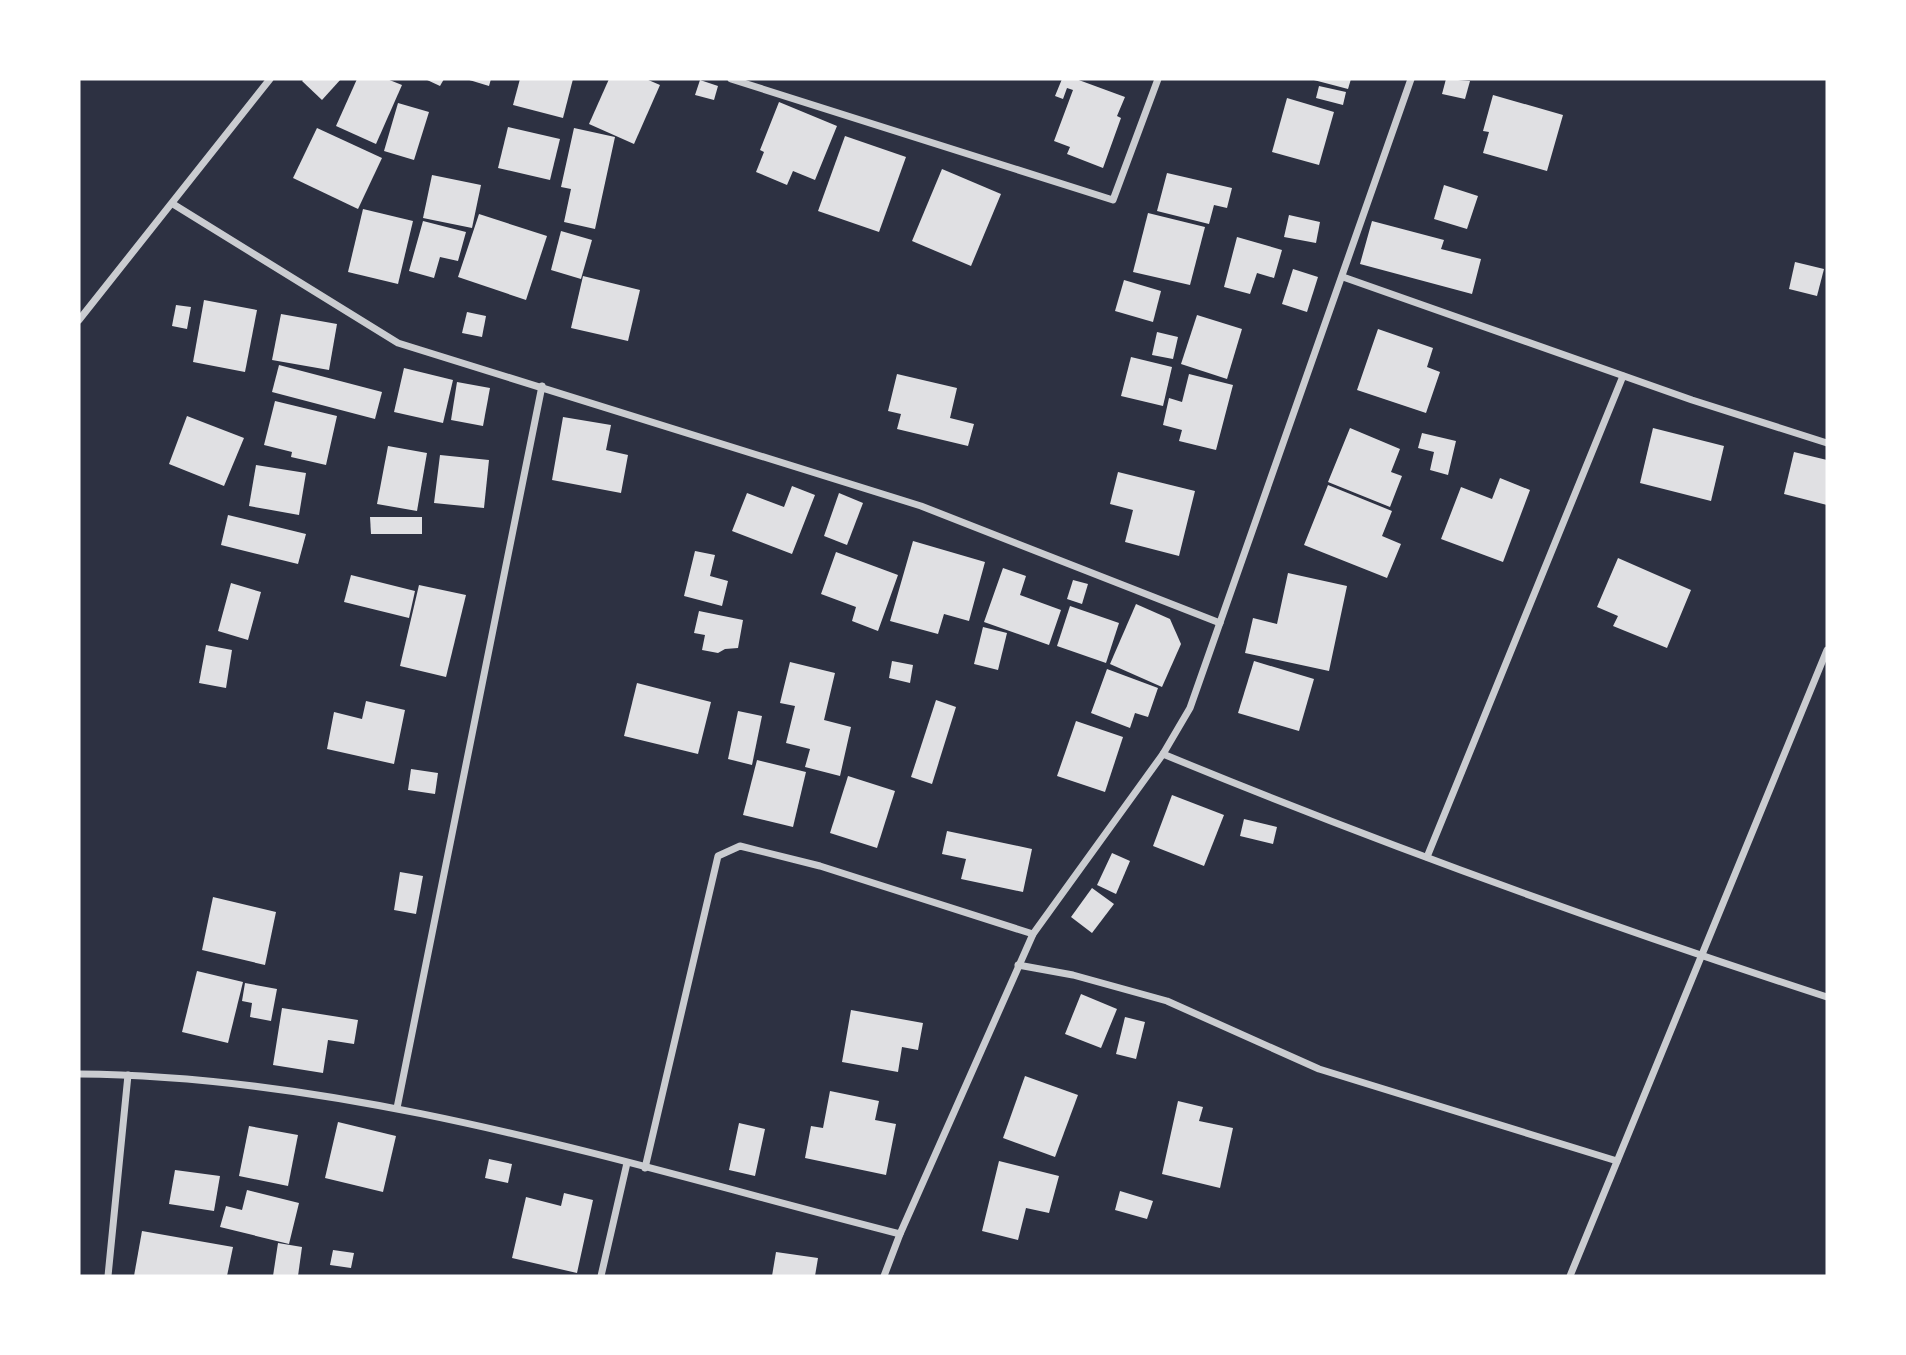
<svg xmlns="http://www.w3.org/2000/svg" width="1906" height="1355" viewBox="0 0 1906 1355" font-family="'Fira Sans',sans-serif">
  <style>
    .building { fill: #e0e0e3 }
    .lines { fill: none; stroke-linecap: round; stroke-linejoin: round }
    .minor { stroke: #caccd0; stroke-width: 7 }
  </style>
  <rect width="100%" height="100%" fill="#2d3142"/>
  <!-- building -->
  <g class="building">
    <polygon points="304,79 341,79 322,100 302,81"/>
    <polygon points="357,79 387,79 402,85 376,144 336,126"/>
    <polygon points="425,79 444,79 440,86"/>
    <polygon points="466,79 491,79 489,86"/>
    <polygon points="520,79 573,79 563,118 513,105"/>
    <polygon points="609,79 646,79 660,85 634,144 589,124"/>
    <polygon points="1062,79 1076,79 1125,97 1117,116 1121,118 1103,168 1067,154 1070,147 1054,141 1073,90 1067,88 1063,99 1055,96"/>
    <polygon points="1310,79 1351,79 1348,89"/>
    <polygon points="1446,79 1470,81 1465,99 1442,94"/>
    <polygon points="700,80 718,86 714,100 695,95"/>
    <polygon points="1319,86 1346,92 1343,105 1316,98"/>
    <polygon points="1493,95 1563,115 1547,171 1483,153 1489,132 1483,131"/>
    <polygon points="1287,98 1334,112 1319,165 1272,152"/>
    <polygon points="779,102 837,126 815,180 793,171 787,185 756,172 764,152 760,150"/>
    <polygon points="398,103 429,112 414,160 384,151"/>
    <polygon points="508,127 560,139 550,180 498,168"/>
    <polygon points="317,128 382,158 358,209 293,178"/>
    <polygon points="574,128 615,137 595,229 564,222 571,189 561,187"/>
    <polygon points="845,136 906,157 879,232 818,211"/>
    <polygon points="942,169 1001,194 971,266 912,241"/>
    <polygon points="1167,173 1232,188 1227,208 1214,205 1209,224 1157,211"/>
    <polygon points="432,175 481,185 472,228 423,218"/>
    <polygon points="1444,185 1478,196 1467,229 1434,219"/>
    <polygon points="363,209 413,221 398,284 348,272"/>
    <polygon points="1148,213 1205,227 1190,285 1133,272"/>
    <polygon points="479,214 547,236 526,300 458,277"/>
    <polygon points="1289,215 1320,222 1316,243 1284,237"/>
    <polygon points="423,221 466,232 458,261 440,257 434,278 409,271"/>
    <polygon points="1372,221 1444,240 1441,249 1481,259 1472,294 1360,264"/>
    <polygon points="561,231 592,240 581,279 551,270"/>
    <polygon points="1237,237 1282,250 1274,278 1257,273 1250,294 1224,287"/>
    <polygon points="1795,262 1824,269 1817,296 1789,289"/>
    <polygon points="1293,269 1318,277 1307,312 1282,304"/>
    <polygon points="583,276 640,290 628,341 571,328"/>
    <polygon points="1124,280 1161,291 1153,322 1115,311"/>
    <polygon points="204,300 257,310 245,372 193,362"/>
    <polygon points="176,305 191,307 187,329 172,326"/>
    <polygon points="467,312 486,316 482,337 462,333"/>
    <polygon points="281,314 337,324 329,370 272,360"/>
    <polygon points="1197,315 1242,329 1227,379 1181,364"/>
    <polygon points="1378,329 1433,348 1427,367 1440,372 1426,413 1357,390"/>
    <polygon points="1157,332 1178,337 1173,359 1152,355"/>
    <polygon points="1131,357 1172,367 1163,406 1121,396"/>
    <polygon points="279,365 382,392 375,419 272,392"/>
    <polygon points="404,368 453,380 443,423 394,412"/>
    <polygon points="897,374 957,388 950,418 974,424 968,446 897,429 901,414 888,411"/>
    <polygon points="1189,374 1233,385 1216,450 1179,441 1182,430 1163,425 1169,398 1182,402"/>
    <polygon points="457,382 490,388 483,426 451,420"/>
    <polygon points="275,401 337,416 326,465 291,457 292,452 264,445"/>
    <polygon points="187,416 244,438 224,486 169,464"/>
    <polygon points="563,417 611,425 606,450 628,455 621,493 552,480"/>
    <polygon points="1350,428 1400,449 1391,472 1402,476 1390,507 1328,482"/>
    <polygon points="1653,428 1724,446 1711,501 1640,483"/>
    <polygon points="1422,433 1456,441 1448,475 1430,470 1434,452 1418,448"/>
    <polygon points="388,446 427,453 417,511 377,504"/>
    <polygon points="1794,452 1827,460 1827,505 1784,494"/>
    <polygon points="440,455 489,460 484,508 434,503"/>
    <polygon points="256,465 306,473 299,515 249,506"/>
    <polygon points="1118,472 1195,491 1179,556 1125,542 1133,510 1110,504"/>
    <polygon points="1500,478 1530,490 1503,562 1441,539 1461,487 1492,499"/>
    <polygon points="1328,485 1392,511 1382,536 1401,544 1387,578 1304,545"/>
    <polygon points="792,486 815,495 792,554 732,531 747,493 784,507"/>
    <polygon points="839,493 863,503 847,545 824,536"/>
    <polygon points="228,515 306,534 298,564 221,545"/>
    <polygon points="370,517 422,517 422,534 371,534"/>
    <polygon points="913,541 985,562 969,621 944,614 938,634 890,621"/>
    <polygon points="695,551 715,555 710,576 728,581 722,606 684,596"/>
    <polygon points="836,552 898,575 878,631 852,621 856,607 821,594"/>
    <polygon points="1618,558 1691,590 1667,648 1613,626 1618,616 1597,607"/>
    <polygon points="1003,568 1026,576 1020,595 1061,610 1049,645 984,622"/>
    <polygon points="1288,573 1347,586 1329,671 1245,653 1253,618 1277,624"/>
    <polygon points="351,575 415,591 409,618 344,602"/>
    <polygon points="1073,580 1088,584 1082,604 1067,599"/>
    <polygon points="231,583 261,592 248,640 218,631"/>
    <polygon points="419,585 466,595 446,677 400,666"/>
    <polygon points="1136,604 1170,619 1181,644 1162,687 1110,664"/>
    <polygon points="1070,606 1119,623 1106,663 1057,646"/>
    <polygon points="699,611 743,620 738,648 725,649 718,653 702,650 705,635 694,633"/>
    <polygon points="983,627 1007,633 998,670 974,664"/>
    <polygon points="206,645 232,650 226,688 199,683"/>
    <polygon points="892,661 913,665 910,683 889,678"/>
    <polygon points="1254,661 1314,679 1299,731 1238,713"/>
    <polygon points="790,662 835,673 824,720 851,727 840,776 805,767 810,749 786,743 795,706 780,703"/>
    <polygon points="1107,669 1158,688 1148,717 1135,713 1130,728 1091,713"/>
    <polygon points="637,683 711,702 698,754 624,736"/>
    <polygon points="936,700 956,707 932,784 911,777"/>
    <polygon points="366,701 405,710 394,764 327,749 334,712 362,719"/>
    <polygon points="738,711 762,716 752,765 728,759"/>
    <polygon points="1076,721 1123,737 1105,792 1057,776"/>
    <polygon points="757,760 806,772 793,827 743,815"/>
    <polygon points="411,769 438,773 435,794 408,790"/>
    <polygon points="848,776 895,791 877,848 830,833"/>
    <polygon points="1172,795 1224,815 1204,866 1153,846"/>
    <polygon points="1244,819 1277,827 1273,844 1240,836"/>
    <polygon points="947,831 1032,849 1023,892 961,879 966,859 942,854"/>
    <polygon points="1112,853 1130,861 1116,894 1097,885"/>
    <polygon points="400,872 423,876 416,914 394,910"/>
    <polygon points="1092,888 1114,904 1092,933 1071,917"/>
    <polygon points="213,897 276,912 265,965 202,950"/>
    <polygon points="197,971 243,982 228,1043 182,1032"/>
    <polygon points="245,983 277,989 271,1021 250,1017 252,1003 242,1001"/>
    <polygon points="1081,994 1117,1009 1101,1048 1065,1034"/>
    <polygon points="282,1008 358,1020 354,1044 328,1040 323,1073 273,1065"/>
    <polygon points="851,1010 923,1023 918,1050 902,1047 898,1072 842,1062"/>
    <polygon points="1125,1017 1145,1022 1136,1059 1116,1054"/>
    <polygon points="1025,1076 1078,1095 1055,1157 1003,1138"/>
    <polygon points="830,1091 879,1101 875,1120 896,1124 886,1175 805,1158 811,1126 823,1128"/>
    <polygon points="1178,1101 1203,1107 1199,1121 1233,1128 1220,1188 1162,1174"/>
    <polygon points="338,1122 396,1136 383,1192 325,1178"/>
    <polygon points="739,1123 765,1129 755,1176 729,1170"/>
    <polygon points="249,1126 298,1135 288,1186 239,1176"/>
    <polygon points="489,1159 512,1164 508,1183 485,1178"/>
    <polygon points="999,1161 1059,1176 1049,1213 1026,1208 1018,1240 982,1231"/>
    <polygon points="175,1170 220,1176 214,1211 169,1204"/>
    <polygon points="247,1190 299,1203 289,1244 220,1227 226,1206 242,1210"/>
    <polygon points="1120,1191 1153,1201 1147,1219 1115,1210"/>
    <polygon points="564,1193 593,1200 577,1273 512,1258 526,1197 561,1206"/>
    <polygon points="142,1231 233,1247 227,1276 134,1276"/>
    <polygon points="278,1243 302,1247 298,1276 273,1276"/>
    <polygon points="333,1250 354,1253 351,1268 330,1265"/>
    <polygon points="776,1252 818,1258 815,1276 772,1276"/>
  </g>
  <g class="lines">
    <!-- minor -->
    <g class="minor">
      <polyline points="731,79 1113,200 1158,79"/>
      <polyline points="173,204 398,343 921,506 1220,623"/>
      <polyline points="1343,277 1692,400 1827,443"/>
      <polyline points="79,320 270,79"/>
      <path d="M 1163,754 C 1381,844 1603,924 1827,997"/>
      <polyline points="1427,857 1623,376"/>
      <polyline points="1018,965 1073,975 1167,1001 1319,1069 1617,1161"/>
      <path d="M 79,1074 C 355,1076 634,1166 900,1234"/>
      <polyline points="397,1108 542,386"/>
      <polyline points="645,1168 718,856 740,846 820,866 1033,934"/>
      <polyline points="108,1276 128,1075"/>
      <polyline points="601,1276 627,1163"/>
      <polyline points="884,1276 900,1234 1033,934 1163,754 1190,708 1411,79"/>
      <polyline points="1570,1276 1827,650"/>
    </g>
  </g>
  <!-- border -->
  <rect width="1906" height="1355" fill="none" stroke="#ffffff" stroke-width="161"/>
</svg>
